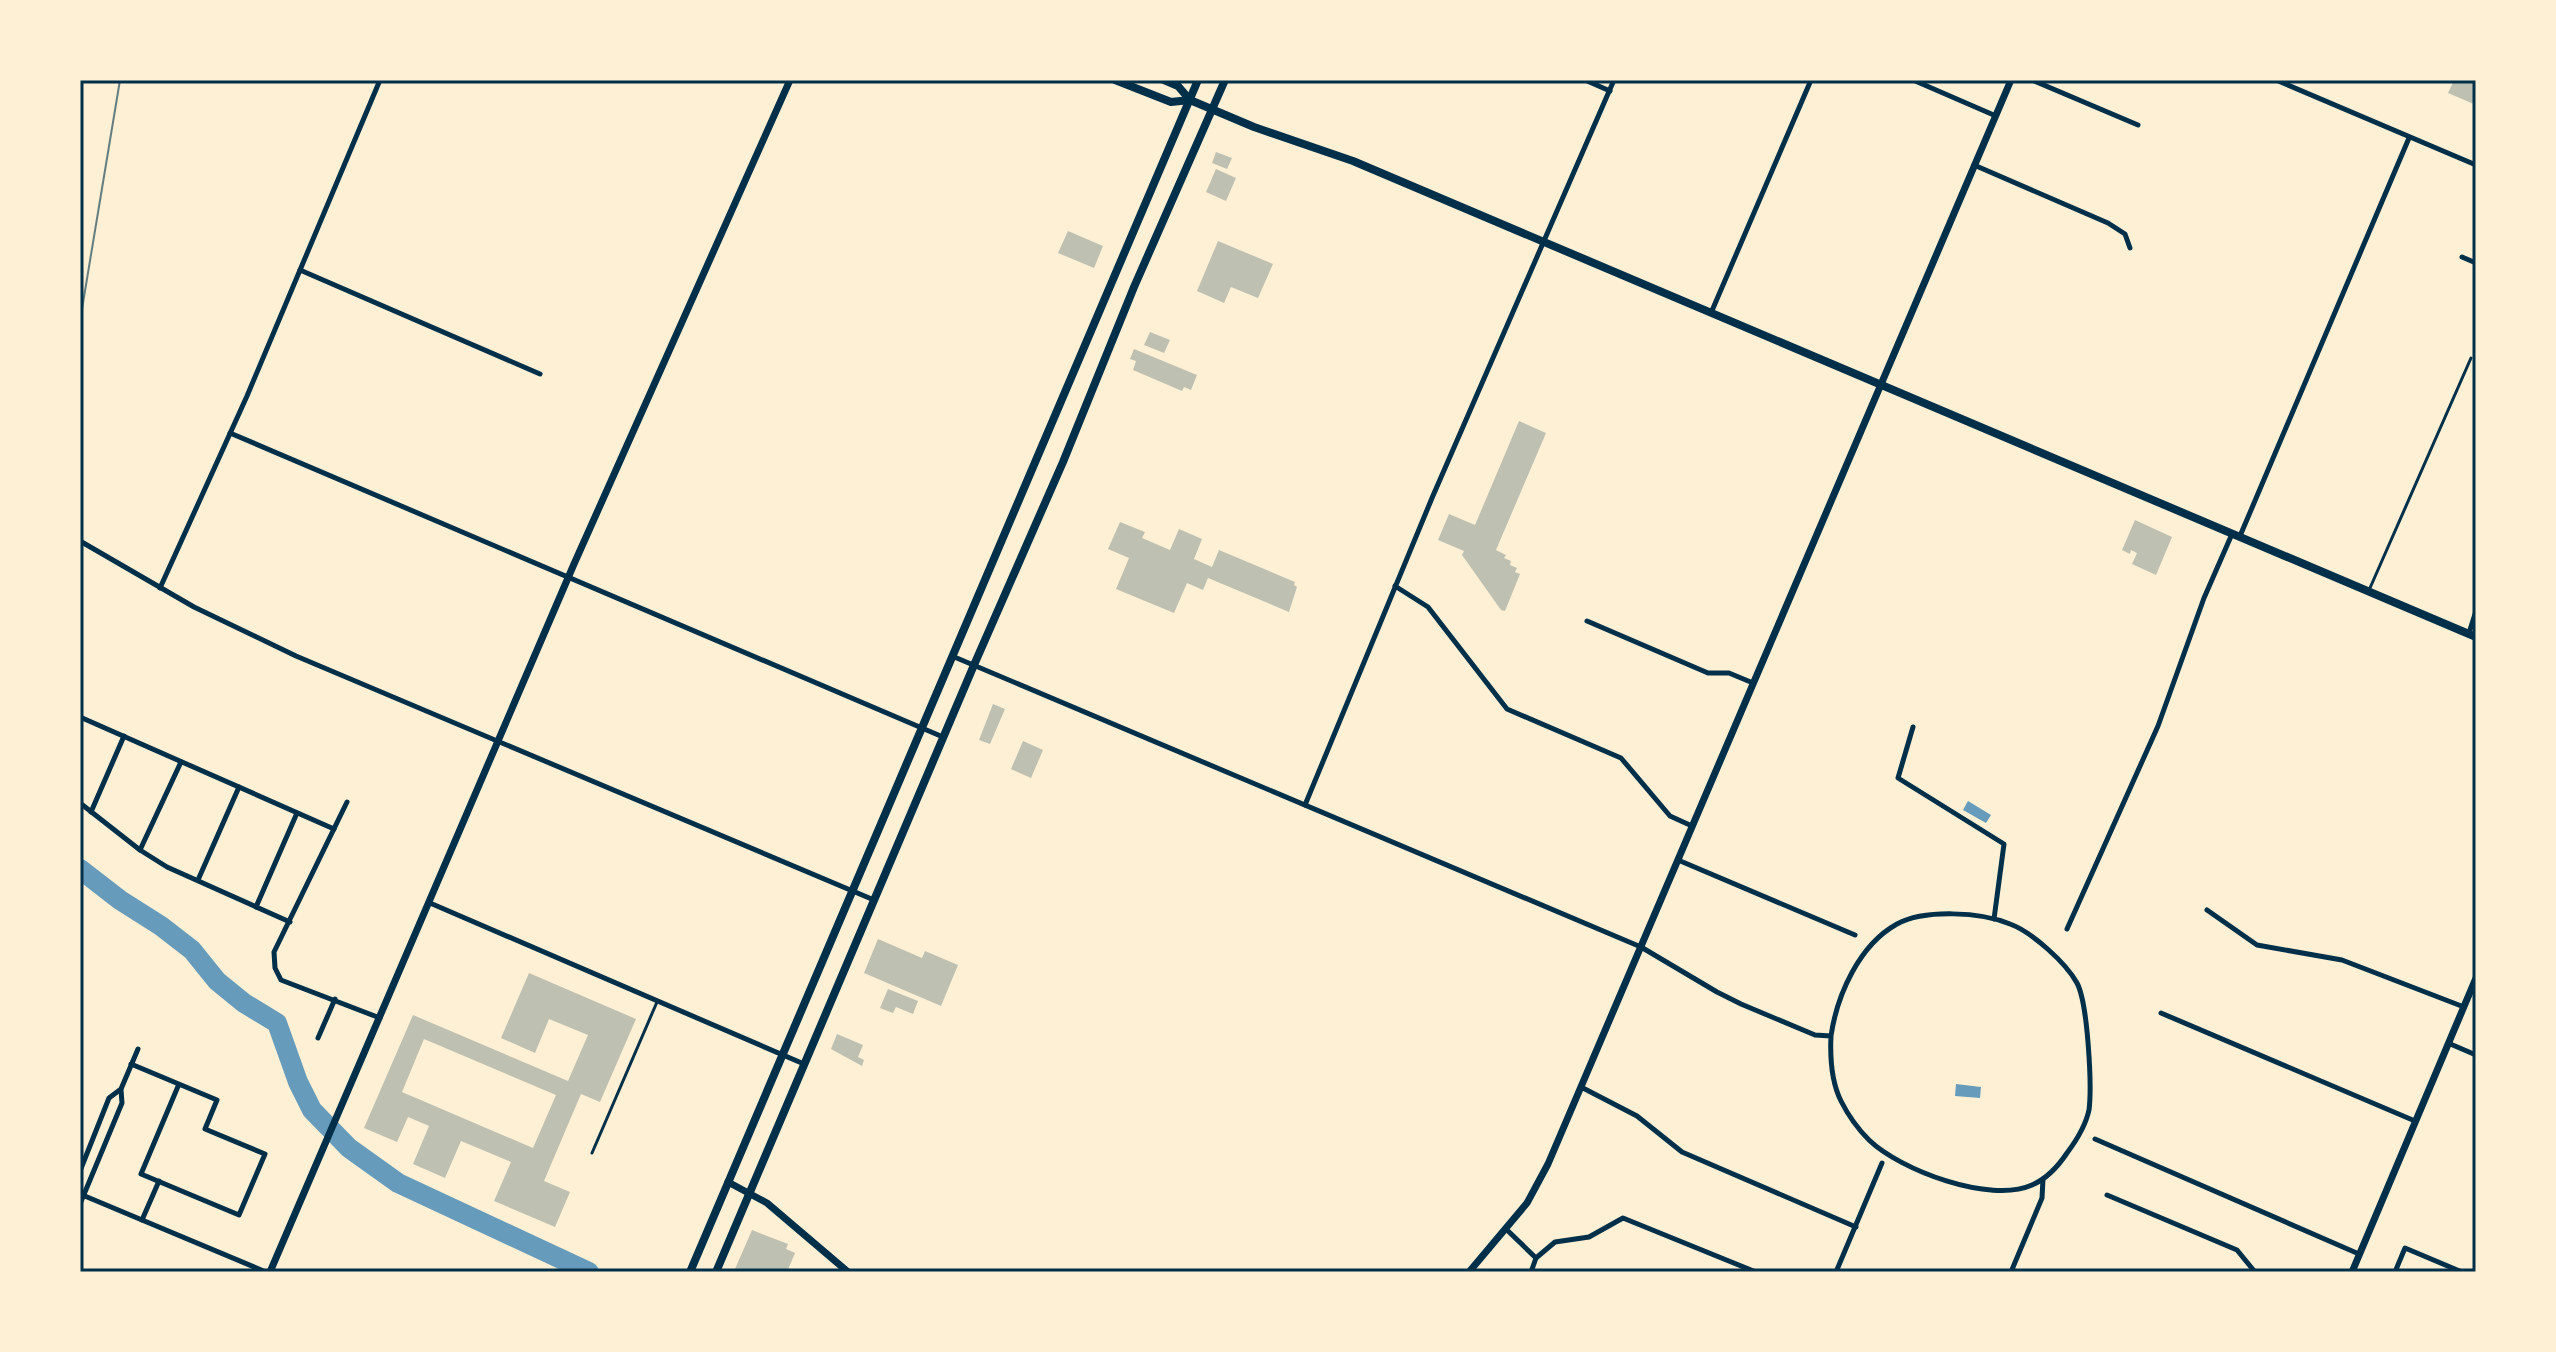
<svg xmlns="http://www.w3.org/2000/svg" width="2556" height="1352" viewBox="0 0 2556 1352" font-family="'Space Grotesk',sans-serif">
  <style>
    .water { fill: #669bbc }
    .lines { fill: none; stroke-linecap: round; stroke-linejoin: round }
    .river { stroke: #669bbc; stroke-width: 20 }
    .building { fill: #bec0b2; fill-rule: evenodd }
    .service { stroke: #003049; stroke-width: 3 }
    .minor { stroke: #003049; stroke-width: 5 }
    .tertiary { stroke: #003049; stroke-width: 7 }
    .secondary { stroke: #003049; stroke-width: 8 }
    .primary { stroke: #003049; stroke-width: 8 }
    .tram { stroke: #657d81; stroke-width: 2 }
    .neatline { fill: none; stroke: #003049; stroke-width: 3 }
  </style>
  <rect width="100%" height="100%" fill="#fdf0d5"/>
  <!-- water -->
  <g class="water">
    <polygon points="1968,801 1991,815 1986,823 1963,810"/>
    <polygon points="1956,1084 1981,1087 1980,1098 1955,1096"/>
  </g>
  <g class="lines">
    <!-- river -->
    <polyline class="river" points="80,869 120,900 161,926 192,950 217,981 244,1003 277,1023 298,1082 312,1110 349,1148 398,1183 589,1272"/>
  </g>
  <!-- building -->
  <g class="building">
    <polygon points="2454,80 2476,80 2476,105 2448,93"/>
    <polygon points="1216,152 1232,158 1227,169 1212,163"/>
    <polygon points="1216,169 1236,178 1226,201 1206,192"/>
    <polygon points="1068,231 1103,246 1094,268 1058,253"/>
    <polygon points="1218,241 1273,264 1258,298 1231,287 1224,303 1197,291"/>
    <polygon points="1150,332 1170,340 1164,353 1144,345"/>
    <polygon points="1134,349 1197,375 1191,390 1184,387 1182,391 1133,370 1136,361 1130,359"/>
    <polygon points="1519,421 1546,433 1496,550 1506,555 1504,558 1511,561 1510,565 1517,568 1515,572 1520,574 1505,611 1501,610 1462,555 1464,551 1438,540 1449,514 1475,525"/>
    <polygon points="2135,520 2172,537 2156,575 2132,564 2137,553 2131,550 2130,554 2122,550"/>
    <polygon points="1120,522 1145,532 1142,538 1170,550 1179,529 1202,539 1194,559 1212,567 1219,550 1295,582 1294,585 1297,587 1289,612 1208,578 1203,590 1187,583 1174,613 1116,589 1129,558 1108,549"/>
    <polygon points="993,704 1005,709 990,744 979,740"/>
    <polygon points="1023,741 1043,750 1031,778 1011,769"/>
    <polygon points="878,939 922,958 925,951 958,965 941,1006 864,973"/>
    <path d="M 529,973 L 636,1019 L 600,1102 L 581,1094 L 544,1181 L 570,1192 L 555,1227 L 494,1201 L 511,1162 L 461,1141 L 445,1178 L 413,1164 L 429,1126 L 408,1117 L 397,1142 L 364,1128 L 413,1015 L 568,1081 L 588,1035 L 549,1019 L 535,1053 L 501,1038 ZM 424,1039 L 556,1095 L 533,1148 L 402,1092 Z"/>
    <polygon points="888,989 918,1001 913,1014 896,1007 893,1013 880,1008"/>
    <polygon points="837,1034 863,1045 858,1057 864,1060 862,1066 831,1049"/>
    <polygon points="752,1230 788,1244 786,1249 795,1253 787,1272 741,1272 735,1269"/>
  </g>
  <g class="lines">
    <!-- service -->
    <g class="service">
      <polyline points="2370,588 2471,358"/>
      <polyline points="592,1153 657,1002"/>
    </g>
    <!-- minor -->
    <g class="minor">
      <polyline points="1585,80 1610,91"/>
      <polyline points="1913,80 1996,116"/>
      <polyline points="2032,80 2138,125"/>
      <polyline points="2276,80 2476,165"/>
      <polyline points="1974,165 2108,223 2125,234 2130,248"/>
      <polyline points="2462,257 2476,263"/>
      <polyline points="300,270 540,374"/>
      <polyline points="1711,313 1811,80"/>
      <polyline points="230,433 943,737"/>
      <polyline points="2240,536 2409,138"/>
      <polyline points="80,541 194,607 296,656 874,900"/>
      <polyline points="1395,586 1428,607 1507,709 1621,758 1670,816 1692,826"/>
      <polyline points="160,588 247,396 380,80"/>
      <polyline points="1587,621 1708,673 1729,673 1753,683"/>
      <polyline points="2469,633 2476,611"/>
      <path d="M 952,656 L 1641,947 L 1717,992 L 1741,1004 L 1815,1035 L 1831,1036 C 1830,1057 1831,1081 1841,1101 C 1848,1115 1858,1129 1869,1140 C 1900,1170 1990,1204 2032,1185 C 2046,1179 2059,1165 2067,1153 C 2076,1141 2086,1124 2089,1110 C 2092,1086 2088,1004 2077,983 C 2066,963 2032,932 2010,924 C 1981,912 1925,909 1897,924 C 1859,945 1837,995 1831,1036"/>
      <polyline points="80,717 334,829"/>
      <polyline points="1913,727 1898,778 2004,844 1994,919"/>
      <polyline points="347,802 274,952 275,968 281,980 380,1018"/>
      <polyline points="80,803 140,850 167,867 290,922"/>
      <polyline points="1305,805 1432,498 1614,80"/>
      <polyline points="91,812 124,736"/>
      <polyline points="140,850 181,762"/>
      <polyline points="1678,860 1855,935"/>
      <polyline points="198,880 239,787"/>
      <polyline points="430,903 804,1064"/>
      <polyline points="256,907 297,813"/>
      <polyline points="2207,910 2257,945 2342,960 2464,1007"/>
      <polyline points="2067,929 2158,726 2204,598 2232,534"/>
      <polyline points="2161,1013 2415,1121"/>
      <polyline points="318,1038 335,999"/>
      <polyline points="2448,1043 2476,1055"/>
      <polyline points="131,1064 217,1100 205,1129 265,1154 239,1215 141,1174 179,1084"/>
      <polyline points="1581,1087 1637,1116 1682,1152 1856,1227"/>
      <polyline points="2095,1139 2359,1254"/>
      <polyline points="80,1171 109,1098 121,1089 138,1049"/>
      <polyline points="80,1194 266,1272"/>
      <polyline points="2107,1195 2237,1250 2255,1272"/>
      <polyline points="80,1204 122,1103 121,1090"/>
      <polyline points="142,1220 159,1181"/>
      <polyline points="1506,1229 1536,1258 1555,1242 1589,1237 1623,1218 1756,1272"/>
      <polyline points="1531,1272 1536,1258"/>
      <polyline points="1836,1272 1882,1163"/>
      <polyline points="2011,1272 2042,1198 2043,1179"/>
      <polyline points="2395,1272 2405,1248 2462,1272"/>
    </g>
    <!-- tertiary -->
    <g class="tertiary">
      <polyline points="728,1182 767,1203 848,1272"/>
      <polyline points="270,1272 574,564 790,80"/>
      <polyline points="1469,1272 1527,1203 1548,1164 2011,80"/>
      <polyline points="2352,1272 2476,978"/>
    </g>
    <!-- secondary -->
    <g class="secondary">
      <polyline points="1115,80 1171,102 1190,100 1254,127 1353,161 2476,637"/>
      <polyline points="1164,80 1178,86 1190,100"/>
    </g>
    <!-- primary -->
    <g class="primary">
      <polyline points="690,1272 1198,80"/>
      <polyline points="716,1272 974,665 1063,462 1134,287 1225,80"/>
    </g>
    <!-- tram -->
    <polyline class="tram" points="80,321 120,80"/>
  </g>
  <!-- border -->
  <rect width="2556" height="1352" fill="none" stroke="#fdf0d5" stroke-width="164"/>
  <rect x="82" y="82" width="2392" height="1188" class="neatline"/>
</svg>
